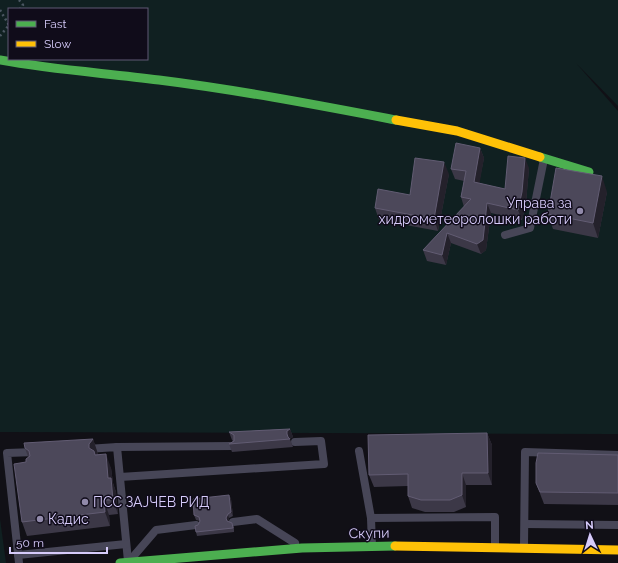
<svg xmlns="http://www.w3.org/2000/svg" width="618" height="563" viewBox="0 0 618 563" font-family="Raleway,sans-serif">
  <style>
    .green { fill: #102021; fill-rule: evenodd }
    .lines { fill: none; stroke-linecap: round; stroke-linejoin: round }
    .path { stroke: #4c5762; stroke-width: 2.5; stroke-dasharray: 2 3; stroke-linecap: butt }
    .lane { stroke: #474657; stroke-width: 8 }
    .fast { stroke: #4caf50; stroke-width: 9 }
    .slow { stroke: #ffc107; stroke-width: 9 }
    .wall { fill: #3c3847 }
    .shaded-wall { fill: #24212b }
    .building { fill: #4c485a; stroke: #625c73 }
    .poi-dot { fill: #918aaa; stroke: #100c1a; stroke-width: 1.5 }
    .labels { text-anchor: middle; dominant-baseline: central; stroke-width: 3; stroke-linejoin: round; paint-order: stroke }
    .poi-label { font-size: 14px; fill: #d6cbfa; stroke: #100c1a; text-anchor: start }
    .street-label { font-size: 14px; fill: #d6cbfa; stroke: #100c1a }
  </style>
  <rect width="100%" height="100%" fill="#111016"/>
  <!-- green -->
  <g class="green">
    <path d="M 0,0 L 618,0 L 618,106 L 576,63 L 618,111 L 618,434 L 0,432 ZM 9,9 L 147,9 L 147,59 L 9,59 Z"/>
    <polygon points="0,519 6,563 0,563"/>
  </g>
  <g class="lines">
    <!-- path -->
    <g class="path">
      <polyline points="19,0 23,5 20,9"/>
      <polyline points="0,10 9,25"/>
      <polyline points="0,36 9,25"/>
    </g>
    <!-- lane -->
    <g class="lane">
      <polyline points="505,235 530,228 544,159"/>
      <polyline points="117,447 232,446"/>
      <polyline points="87,449 117,447 128,561"/>
      <polyline points="359,451 371,518 372,546"/>
      <polyline points="120,477 324,464 321,441 295,442"/>
      <polyline points="371,518 495,517 495,547"/>
      <polyline points="233,522 257,519 295,543"/>
      <polyline points="525,524 618,525"/>
      <polyline points="524,547 525,452 618,455"/>
      <polyline points="18,555 126,544"/>
      <polyline points="132,558 156,530 196,525"/>
      <polyline points="19,563 7,453 35,452"/>
    </g>
    <!-- fast -->
    <g class="fast">
      <path d="M 0,60 C 53,70 106,73 159,80 C 239,90 317,105 396,120"/>
      <polyline points="540,157 589,172"/>
      <polyline points="120,563 302,548 395,546"/>
    </g>
    <!-- slow -->
    <g class="slow">
      <polyline points="396,120 457,131 540,157"/>
      <polyline points="395,546 618,550"/>
    </g>
  </g>
  <!-- wall -->
  <g class="wall">
    <polygon points="480,148 484,158 479,183 505,189 529,168 526,203 522,220 491,213 486,250 481,254 451,243 446,265 427,261 423,250 464,207 461,197 464,181 455,179 451,169"/>
    <polygon points="449,174 438,231 379,220 375,208 410,195"/>
    <polygon points="607,192 598,238 553,229 548,214"/>
    <polygon points="290,429 293,437 290,439 293,447 232,452 229,444 233,441 232,440 229,432"/>
    <polygon points="487,433 492,445 492,485 466,485 466,507 454,512 425,512 412,508 408,496 408,486 374,487 369,475"/>
    <polygon points="93,439 98,454 97,455 111,468 113,483 116,492 118,514 109,515 110,526 27,536 22,522 26,462 28,457 25,448"/>
    <polygon points="618,455 618,505 544,504 536,483"/>
    <polygon points="229,495 231,499 233,516 229,518 228,522 232,523 234,527 234,532 197,536 196,532 200,521 196,520 194,515"/>
  </g>
  <!-- shaded-wall -->
  <g class="shaded-wall">
    <polygon points="480,148 484,158 478,192 474,182"/>
    <polygon points="525,158 529,168 526,203 522,220 518,210"/>
    <polygon points="444,162 449,174 438,231 434,219"/>
    <polygon points="602,176 607,192 598,238 593,223"/>
    <polygon points="487,203 491,213 486,250 481,254 477,244"/>
    <polygon points="447,233 451,243 446,265 442,255"/>
    <polygon points="290,429 293,437 290,439 289,439 287,434 287,431"/>
    <polygon points="487,433 492,445 492,485 488,473"/>
    <polygon points="93,439 98,454 94,458 89,448 89,444"/>
    <polygon points="106,454 111,468 113,483 116,492 118,514 113,500 108,478"/>
    <polygon points="462,473 466,485 466,507 462,495"/>
    <polygon points="229,495 231,499 233,516 231,512"/>
    <polygon points="104,500 109,515 110,526 105,512"/>
    <polygon points="228,514 229,518 228,522 226,518"/>
  </g>
  <!-- building -->
  <g class="building">
    <polygon points="456,143 480,148 474,182 505,189 508,156 525,158 522,192 518,210 487,203 483,240 477,244 447,233 442,255 423,250 471,199 461,197 466,171 451,169"/>
    <polygon points="415,158 444,162 434,219 375,208 378,189 410,195"/>
    <polygon points="556,168 602,176 593,223 548,214"/>
    <polygon points="290,429 287,431 287,434 288,437 290,439 229,444 234,441 234,435 229,432"/>
    <polygon points="487,433 488,473 462,473 462,495 450,500 421,500 408,496 408,474 369,475 368,435"/>
    <polygon points="93,439 89,444 89,448 94,451 95,455 106,454 108,478 111,478 113,500 104,500 105,512 22,522 14,464 26,462 26,459 30,456 29,451 25,448 24,443"/>
    <polygon points="538,453 618,455 618,493 540,492 536,483 536,463"/>
    <polygon points="229,495 231,512 228,514 226,518 227,521 232,523 233,528 196,532 195,526 198,525 200,521 199,517 194,515 193,499"/>
  </g>
  <!-- markers -->
  <g class="poi-dot">
    <circle cx="580" cy="211" r="4"/>
    <circle cx="85" cy="502" r="4"/>
    <circle cx="40" cy="519" r="4"/>
  </g>
  <g class="labels">
    <!-- poi labels -->
    <g class="poi-label">
      <text x="572" y="203" text-anchor="end">Управа за<tspan x="572" dy="16">хидрометеоролошки работи</tspan></text>
      <text x="93" y="502">ПСС ЗАЈЧЕВ РИД</text>
      <text x="48" y="519">Кадис</text>
    </g>
    <!-- street labels -->
    <g class="street-label">
      <text transform="translate(369 533) rotate(-1)">Скупи</text>
    </g>
  </g>
  <!-- legend -->
  <rect x="8" y="8" width="140" height="52" fill="#100c1a" stroke="#5f5874"/>
  <rect x="16" y="21" width="20" height="6" fill="#4caf50" stroke="#5f5874"/>
  <text x="44" y="28" font-size="12" fill="#d6cbfa">Fast</text>
  <rect x="16" y="41" width="20" height="6" fill="#ffc107" stroke="#5f5874"/>
  <text x="44" y="48" font-size="12" fill="#d6cbfa">Slow</text>
  <!-- north arrow -->
  <g transform="translate(590 535) rotate(356)" stroke="#100c1a" stroke-width="3" paint-order="stroke">
  <path d="M0-3L7 15L0 10L-7 15Z" fill="#d6cbfa"/>
  <text y="-6" font-size="11" font-weight="bold" text-anchor="middle" fill="#d6cbfa">N</text>
  </g>
  <!-- scale -->
  <path d="M10 547v6h97v-6" fill="none" stroke="#d6cbfa" stroke-width="2"/>
  <text x="16" y="547" font-size="12" fill="#d6cbfa" stroke="#100c1a" stroke-width="3" paint-order="stroke">50 m</text>
</svg>
